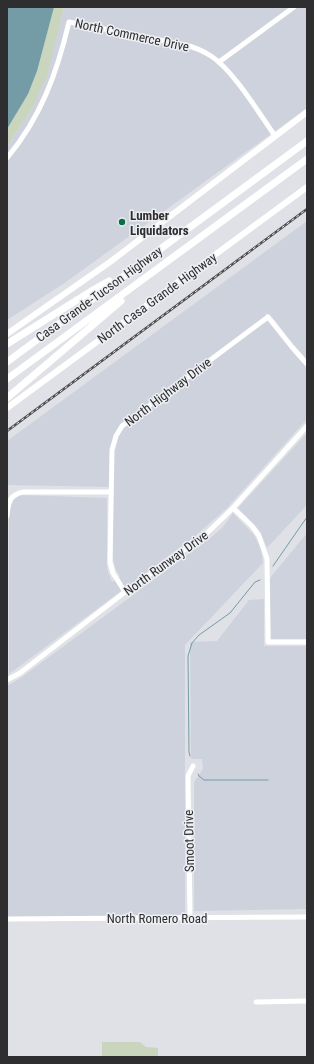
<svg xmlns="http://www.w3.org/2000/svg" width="314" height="1064" viewBox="0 0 314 1064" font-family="'Roboto Condensed',sans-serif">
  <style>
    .built { fill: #cdd2dd }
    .green { fill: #cad5be }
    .water { fill: #749ca6 }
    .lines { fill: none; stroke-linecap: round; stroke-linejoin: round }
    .stream { stroke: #749ca6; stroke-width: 1 }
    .minor { stroke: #fff; stroke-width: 5 }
    .major { stroke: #fff; stroke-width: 6 }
    .highway { stroke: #fff; stroke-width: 7 }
    .rail-casing { stroke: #4d4d50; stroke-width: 2.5 }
    .rail { stroke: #edeff3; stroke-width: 1; stroke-dasharray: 3; stroke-linecap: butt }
    .poi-dot { fill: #086f47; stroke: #edeff3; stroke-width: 1.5 }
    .labels { text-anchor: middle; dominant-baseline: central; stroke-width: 3; stroke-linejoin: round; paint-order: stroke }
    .street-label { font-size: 13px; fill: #2e2e30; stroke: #edeff3 }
    .poi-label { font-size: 13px; font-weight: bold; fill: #2e2e30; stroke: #edeff3; text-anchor: start }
  </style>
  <rect width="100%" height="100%" fill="#dfe1e6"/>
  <!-- built -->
  <g class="built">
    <polygon points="64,7 307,7 307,108 66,282 7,320 7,146 31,110 60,23"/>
    <polygon points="307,221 307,360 299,352 273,318 264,312 296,356 307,367 307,419 227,508 194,537 9,674 9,511 14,499 20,495 107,498 107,569 112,582 120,577 116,570 113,559 113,487 7,485 7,441"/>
    <polygon points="307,433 307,505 267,548 260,531 238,508"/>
    <polygon points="233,513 254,535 261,549 263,563 185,645 185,915 7,917 7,686 22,677 209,539 223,527"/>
    <polygon points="307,533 307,639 271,639 270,578"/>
    <polygon points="264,599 264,646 307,646 307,909 194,911 194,782 203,769 202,759 191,759 190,642 217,641 249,600"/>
  </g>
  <!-- green -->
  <g class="green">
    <polygon points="7,7 64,7 47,76 31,110 7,146"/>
    <polygon points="102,1042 140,1042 146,1047 158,1048 158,1057 102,1057"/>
  </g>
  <!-- water -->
  <polygon class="water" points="7,7 54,7 37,71 28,94 7,129"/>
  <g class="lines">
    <!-- stream -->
    <g class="stream">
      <polyline points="273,566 307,517"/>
      <polyline points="190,756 189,752 188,656 192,643 199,635 230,613 255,582 260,580"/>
      <polyline points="198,774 199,776 204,780 268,780"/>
    </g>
    <!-- minor -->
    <g class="minor">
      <polyline points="219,62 294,7"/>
      <path d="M 7,158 C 41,117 57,73 69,22 L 185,45 C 194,47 203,51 211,56 C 233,70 259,113 275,136"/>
      <polyline points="233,508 252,526 259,536 267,559 268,642 307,642"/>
      <path d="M 7,516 C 8,503 9,495 23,492 L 111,492"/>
      <polyline points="125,592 113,573 110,562 112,450 116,436 122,426 268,317 292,347 307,364"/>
      <polyline points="7,680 20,673 125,592 204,536 233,508 307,426"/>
      <polyline points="190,918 188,776 193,766"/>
      <polyline points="7,919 307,917"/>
      <polyline points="256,1002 307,1001"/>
    </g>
    <!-- major -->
    <g class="major">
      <polyline points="7,334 110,262 307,112"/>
      <polyline points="7,408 307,187"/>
    </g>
    <!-- highway -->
    <g class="highway">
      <polyline points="7,344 93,290 109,281"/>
      <polyline points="7,362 307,141"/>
      <polyline points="7,379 307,159"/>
      <polyline points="7,398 121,301"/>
    </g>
    <!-- rail casing -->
    <g class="rail-casing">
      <polyline id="rail" points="7,431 307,209"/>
    </g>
    <!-- rail -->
    <use href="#rail" class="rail"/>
  </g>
  <!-- markers -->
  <circle class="poi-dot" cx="122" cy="222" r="4"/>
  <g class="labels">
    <!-- street labels -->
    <g class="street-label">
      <text transform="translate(132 35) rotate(12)">North Commerce Drive</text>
      <text transform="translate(99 294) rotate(-36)">Casa Grande-Tucson Highway</text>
      <text transform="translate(157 298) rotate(-36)">North Casa Grande Highway</text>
      <text transform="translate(168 392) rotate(-37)">North Highway Drive</text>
      <text transform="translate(166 563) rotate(-36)">North Runway Drive</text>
      <text transform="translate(189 841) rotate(-91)">Smoot Drive</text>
      <text x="157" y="918">North Romero Road</text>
    </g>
    <!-- poi labels -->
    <g class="poi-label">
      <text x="130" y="215">Lumber<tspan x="130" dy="15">Liquidators</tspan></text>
    </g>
  </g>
  <!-- border -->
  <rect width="314" height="1064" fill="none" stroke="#2e2e30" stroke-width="16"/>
</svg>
